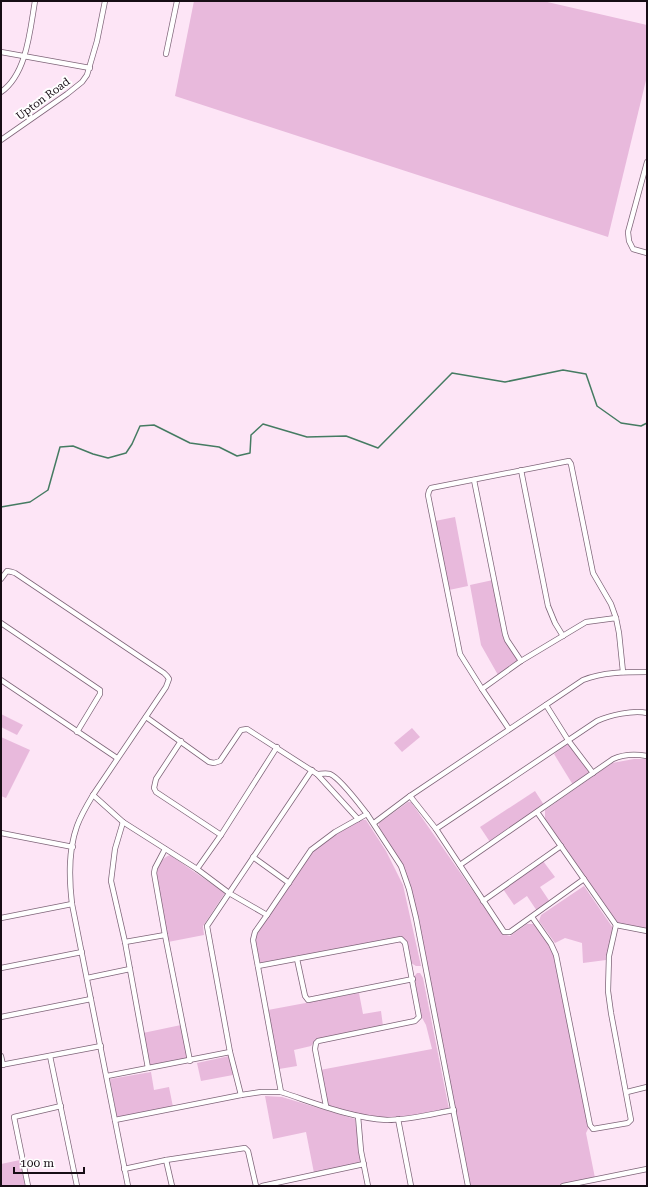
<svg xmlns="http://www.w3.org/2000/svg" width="648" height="1187" viewBox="0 0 648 1187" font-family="'Roboto Serif',serif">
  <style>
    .green { fill: #e8b9dc }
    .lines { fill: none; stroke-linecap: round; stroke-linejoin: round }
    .stream { stroke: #457b62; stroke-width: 1.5 }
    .minor-casing { stroke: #7f6579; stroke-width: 6 }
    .minor { stroke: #fff; stroke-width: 4.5 }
    .labels { text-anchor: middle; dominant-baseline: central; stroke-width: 4; stroke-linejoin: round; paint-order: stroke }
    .street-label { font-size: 11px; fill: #170d15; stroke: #fff }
  </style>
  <rect width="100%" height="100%" fill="#fde5f6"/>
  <!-- green -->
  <g class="green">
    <polygon points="194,1 543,1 647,25 647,76 608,237 175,96"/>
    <polygon points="455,517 468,586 449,590 435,521"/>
    <polygon points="493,580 501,628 520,661 498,675 481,645 470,585"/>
    <polygon points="1,714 23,725 17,735 1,727"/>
    <polygon points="412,728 420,737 402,752 394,743"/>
    <polygon points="1,737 30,750 6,798 1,796"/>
    <polygon points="567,744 570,745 588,771 588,775 573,785 554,754"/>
    <polygon points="634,759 647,759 647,929 618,923 545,819 545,810 612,763"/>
    <polygon points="535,791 544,805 490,842 480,827"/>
    <polygon points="408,802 411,802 503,934 510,936 527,924 534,924 553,951 589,1127 586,1133 595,1178 554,1186 470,1186 418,918 411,889 402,865 379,827 379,823"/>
    <polygon points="359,820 366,820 386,851 403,885 421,966 416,966 411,963 404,940 259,965 254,940 255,933 312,851 323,842"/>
    <path d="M 170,855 L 225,893 L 203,926 L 204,935 L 168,942 L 156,873 C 157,865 162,858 170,855 Z"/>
    <polygon points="543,861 555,877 540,887 550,902 537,911 527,896 514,905 503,889"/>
    <polygon points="584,886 613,928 606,960 583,963 582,943 565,938 555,943 539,921 541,915"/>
    <path d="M 417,973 L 420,973 L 423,978 L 449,1109 C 429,1113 408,1118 387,1118 C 367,1118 347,1111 327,1105 L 320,1070 L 432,1049 L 426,1025 L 421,1016 L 414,977 Z"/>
    <polygon points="359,993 363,1014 381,1011 383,1026 317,1039 311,1046 294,1050 297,1066 279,1069 268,1010"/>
    <polygon points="181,1025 188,1059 150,1066 143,1033"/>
    <polygon points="229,1056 233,1075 201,1081 197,1063"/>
    <polygon points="151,1072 154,1090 169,1087 173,1107 117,1118 110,1079"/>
    <polygon points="265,1096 282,1097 355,1119 362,1164 314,1173 306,1132 273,1139"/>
    <polygon points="20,1160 25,1186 1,1186 1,1164"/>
  </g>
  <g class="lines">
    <!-- stream -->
    <polyline class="stream" points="1,507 30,502 48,490 60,447 73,446 93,454 108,458 126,453 132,444 140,426 154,425 190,443 219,447 237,456 250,453 251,435 263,424 307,437 346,436 378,448 452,373 505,382 563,370 586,374 597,406 621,423 641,426 647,423"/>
    <!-- minor casing -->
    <g class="minor-casing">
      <g id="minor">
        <polyline points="1,52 90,68"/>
        <polyline points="166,54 177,1"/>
        <path d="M 1,92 C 27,74 30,30 35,1"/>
        <polyline points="1,140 67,94 82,82 87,75 97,41 105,1"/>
        <polyline points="647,162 628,232 629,241 633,249 647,253"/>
        <polyline points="521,470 548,606 555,623 563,636"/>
        <polyline points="474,480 505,634 507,640 521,661"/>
        <path d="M 1,579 L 7,571 L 12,572 L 15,573 L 164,673 L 167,676 L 169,679 L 166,687 L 93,795 C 87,805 81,815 77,826 C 68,851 69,878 72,904 L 128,1186"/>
        <polyline points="1,623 100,690 100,694 77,732"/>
        <polyline points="1,680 117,758"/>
        <polyline points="482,689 460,654 428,495 429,491 431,488 569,461 571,464 593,573 611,604 616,618"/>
        <polyline points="546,705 568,740 593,773"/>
        <polyline points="509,729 482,689 521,661 586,622 616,618 619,633 623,672"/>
        <polyline points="181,741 156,779 154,788 156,792 221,835 277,747"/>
        <polyline points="317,774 358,819"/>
        <path d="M 93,795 L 123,822 L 197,869 L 229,893 L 267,915 L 311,850 L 335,832 L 367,814 C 360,805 340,778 330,774 C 326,773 321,774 317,774 L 247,729 L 241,730 L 220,761 L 214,763 L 209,762 L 146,717"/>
        <polyline points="410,796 436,829 504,932 510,932 584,879"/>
        <polyline points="537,812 616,925 647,931"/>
        <polyline points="367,814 401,866 409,889 416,918 468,1186"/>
        <polyline points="123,822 115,849 111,881 125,942 148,1068"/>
        <path d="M 374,823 L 410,796 L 583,680 C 603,672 626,672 647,672"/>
        <path d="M 436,829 L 597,721 C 610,715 633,710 647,713"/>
        <polyline points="1,833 73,847"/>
        <polyline points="165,849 155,868 154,873 165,935 190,1061"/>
        <polyline points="253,857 289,883"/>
        <path d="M 460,865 L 613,759 C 624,754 636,754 647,756"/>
        <polyline points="197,869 221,835"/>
        <polyline points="483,901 561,846"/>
        <polyline points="532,917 551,944 556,955 590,1125 593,1129 628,1123 631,1120 611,1013 608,991 609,956 616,925"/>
        <polyline points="1,918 72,904"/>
        <polyline points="125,942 165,935"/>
        <polyline points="297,959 305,996 308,1000 413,979"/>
        <polyline points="258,966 401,939 405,943 419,1017 415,1021 318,1041 316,1043 315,1049 326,1106"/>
        <polyline points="1,968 82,952"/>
        <polyline points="87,978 130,969"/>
        <polyline points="1,1017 91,999"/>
        <polyline points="1,1056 3,1065"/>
        <polyline points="50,1056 77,1186"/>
        <polyline points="1,1065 101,1046"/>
        <polyline points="107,1076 230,1052"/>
        <path d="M 281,1092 C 315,1103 351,1118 387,1120 C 409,1120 432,1114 454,1110"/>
        <polyline points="627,1092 647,1087"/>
        <polyline points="241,1095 230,1052 207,926 312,770"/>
        <polyline points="358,1116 361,1151 368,1186"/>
        <polyline points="398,1119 411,1186"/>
        <polyline points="115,1120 241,1095 261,1092 281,1092 253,940 255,932 267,915"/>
        <polyline points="166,1160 172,1186"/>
        <polyline points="124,1169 166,1160 245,1148 248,1151 256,1186"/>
        <polyline points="28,1186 14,1117 61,1106"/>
        <polyline points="262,1186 364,1164"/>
        <polyline points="563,1186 647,1169"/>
      </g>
    </g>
    <!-- minor -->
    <use href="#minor" class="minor"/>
  </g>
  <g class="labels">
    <!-- street labels -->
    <g class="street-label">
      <text transform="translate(43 99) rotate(-36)">Upton Road</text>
    </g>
  </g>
  <!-- border -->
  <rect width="648" height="1187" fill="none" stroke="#170d15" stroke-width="4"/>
  <!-- scale -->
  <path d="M14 1167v6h70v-6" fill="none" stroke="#170d15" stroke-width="2"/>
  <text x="20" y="1167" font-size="12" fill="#170d15" stroke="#ffffff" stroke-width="3" paint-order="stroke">100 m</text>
</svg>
